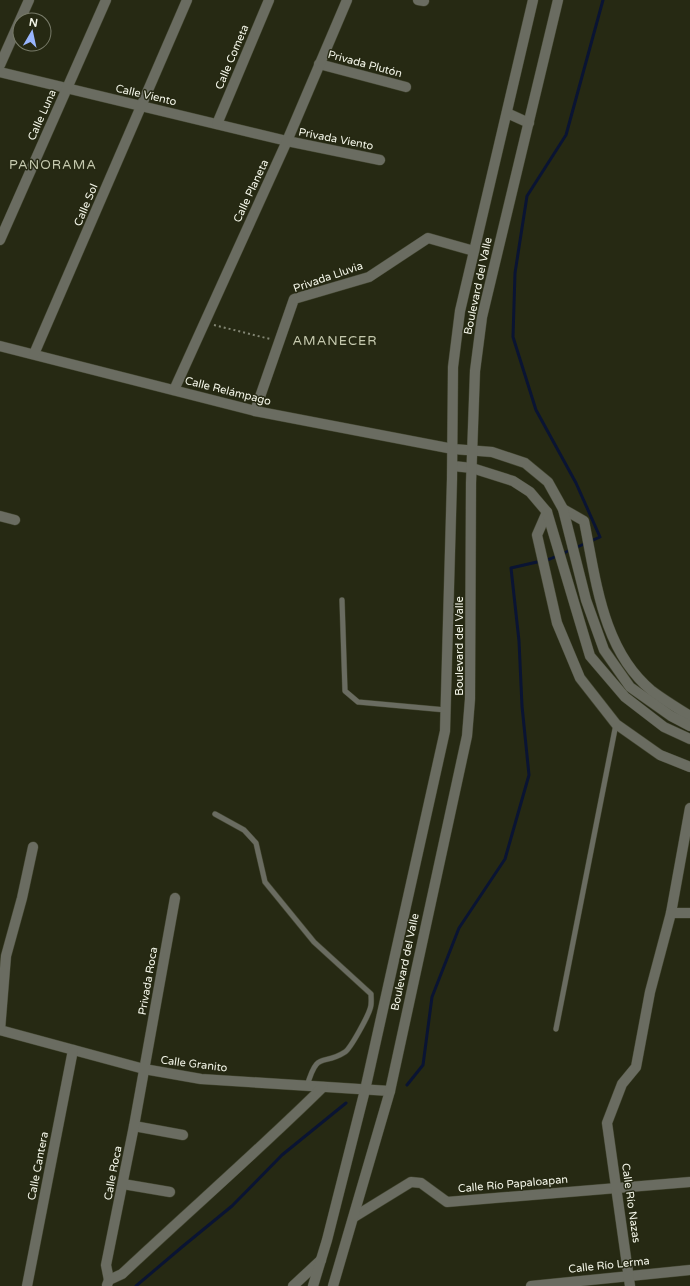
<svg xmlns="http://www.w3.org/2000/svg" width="690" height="1286" viewBox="0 0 690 1286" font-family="'Varela Round',sans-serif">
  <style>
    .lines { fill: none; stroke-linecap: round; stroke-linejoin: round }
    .stream { stroke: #0a1433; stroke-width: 3 }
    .service-casing { stroke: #434631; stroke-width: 6 }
    .minor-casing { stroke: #434631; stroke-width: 11 }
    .tertiary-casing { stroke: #434631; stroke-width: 11 }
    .path { stroke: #838674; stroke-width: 2; stroke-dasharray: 2 3; stroke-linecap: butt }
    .service { stroke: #6a6c61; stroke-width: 5 }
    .minor { stroke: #6a6c61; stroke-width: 10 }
    .tertiary { stroke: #6a6c61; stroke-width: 10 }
    .labels { text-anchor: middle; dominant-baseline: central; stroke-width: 3; stroke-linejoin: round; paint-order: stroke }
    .street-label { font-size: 11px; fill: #f4f6e9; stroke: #262913 }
    .quarter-label { font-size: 13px; letter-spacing: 1px; fill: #c6caaf; stroke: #262913 }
  </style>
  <rect width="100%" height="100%" fill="#262913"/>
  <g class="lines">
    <!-- stream -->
    <g class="stream">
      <polyline points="407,1085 423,1065 432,997 459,928 505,859 529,775 522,706 519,641 511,568 550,559 600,537 576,483 536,410 513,337 515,273 527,196 566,135 603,0"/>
      <polyline points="136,1286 182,1247 232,1206 282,1155 346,1103"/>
    </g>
    <!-- service casing -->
    <g class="service-casing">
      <g id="service">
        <polyline points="342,600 345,691 358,702 446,710"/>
        <path d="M 215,814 L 244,830 L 256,843 L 265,882 L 314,942 L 371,994 C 371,998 372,1005 370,1009 C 368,1016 351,1048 345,1052 C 322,1067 318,1049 307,1086"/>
        <polyline points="556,1029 616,724"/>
      </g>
    </g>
    <!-- minor casing -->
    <g class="minor-casing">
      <g id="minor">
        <polyline points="418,0 424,1"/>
        <polyline points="319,64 406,87"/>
        <polyline points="0,65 29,0"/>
        <polyline points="0,72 287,141 380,160"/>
        <polyline points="217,124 269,0"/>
        <polyline points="0,240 106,0"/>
        <polyline points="0,346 255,411 453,449"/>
        <polyline points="34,354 187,0"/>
        <polyline points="174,390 287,141 347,0"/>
        <polyline points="255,411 294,299 369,277 428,238 474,251"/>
        <path d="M 563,509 L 584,521 C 596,579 602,650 652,691 C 664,700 677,708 690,716"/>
        <polyline points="547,512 537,535 557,623 580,678 616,724 660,755 690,767"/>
        <polyline points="0,516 15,520"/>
        <polyline points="671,913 690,808"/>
        <polyline points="0,1030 144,1069 201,1079 390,1091"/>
        <polyline points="0,1030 6,956 22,898 33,847"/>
        <polyline points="134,1126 183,1135"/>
        <polyline points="123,1184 170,1192"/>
        <polyline points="354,1217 411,1182 421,1183 447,1202 690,1182"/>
        <polyline points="109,1280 106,1265 134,1126 175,898"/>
        <path d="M 107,1285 L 109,1280 L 122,1274 C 189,1211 258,1151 323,1087"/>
        <polyline points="27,1286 73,1050"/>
        <polyline points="293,1286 321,1260"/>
        <polyline points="531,1286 690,1270"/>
        <polyline points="630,1286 607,1123 622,1084 636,1067 650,992 671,913 690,913"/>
      </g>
    </g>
    <!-- tertiary casing -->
    <g class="tertiary-casing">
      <g id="tertiary">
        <polyline points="507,113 529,123"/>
        <polyline points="453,449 492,452 525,463 548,482 563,509 586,600 604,650 630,687 671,716 690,726"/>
        <polyline points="453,466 472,468 513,481 530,492 547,512 590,656 625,697 664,727 690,739"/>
        <polyline points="313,1286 327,1240 365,1090 445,731 452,479 453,367 460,311 533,0"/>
        <polyline points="333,1286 390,1091 467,736 470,699 471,483 475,371 482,317 558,0"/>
      </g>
    </g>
    <!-- path -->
    <polyline class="path" points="214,325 270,339"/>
    <!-- service -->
    <use href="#service" class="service"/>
    <!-- minor -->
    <use href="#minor" class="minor"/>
    <!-- tertiary -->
    <use href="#tertiary" class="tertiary"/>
  </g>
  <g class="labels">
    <!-- street labels -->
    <g class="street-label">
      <text transform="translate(232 57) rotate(-67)">Calle Cometa</text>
      <text transform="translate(365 64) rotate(15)">Privada Plutón</text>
      <text transform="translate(146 95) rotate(13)">Calle Viento</text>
      <text transform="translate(42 115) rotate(-66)">Calle Luna</text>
      <text transform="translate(336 139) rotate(11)">Privada Viento</text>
      <text transform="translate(251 191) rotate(-65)">Calle Planeta</text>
      <text transform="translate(86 205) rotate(-67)">Calle Sol</text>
      <text transform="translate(328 277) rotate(-19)">Privada Lluvia</text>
      <text transform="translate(478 286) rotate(-78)">Boulevard del Valle</text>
      <text transform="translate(228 391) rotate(14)">Calle Relámpago</text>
      <text transform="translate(459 646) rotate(-90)">Boulevard del Valle</text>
      <text transform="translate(405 962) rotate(-78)">Boulevard del Valle</text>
      <text transform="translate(148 981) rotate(-80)">Privada Roca</text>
      <text transform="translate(194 1064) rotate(7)">Calle Granito</text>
      <text transform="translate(38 1166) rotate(-79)">Calle Cantera</text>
      <text transform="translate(113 1173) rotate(-79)">Calle Roca</text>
      <text transform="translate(513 1184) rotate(-5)">Calle Río Papaloapan</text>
      <text transform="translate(631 1203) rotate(82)">Calle Río Nazas</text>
      <text transform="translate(609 1265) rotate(-6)">Calle Río Lerma</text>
    </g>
    <!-- quarter labels -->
    <g class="quarter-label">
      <text x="53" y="165">PANORAMA</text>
      <text x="335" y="341">AMANECER</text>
    </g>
  </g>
  <!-- north arrow -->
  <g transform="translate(32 32) rotate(9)"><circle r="19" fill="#262913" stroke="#787b69"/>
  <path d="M0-3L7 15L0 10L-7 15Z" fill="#98b5fd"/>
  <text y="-6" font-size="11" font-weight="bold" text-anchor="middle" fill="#f4f6e9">N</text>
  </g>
</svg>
